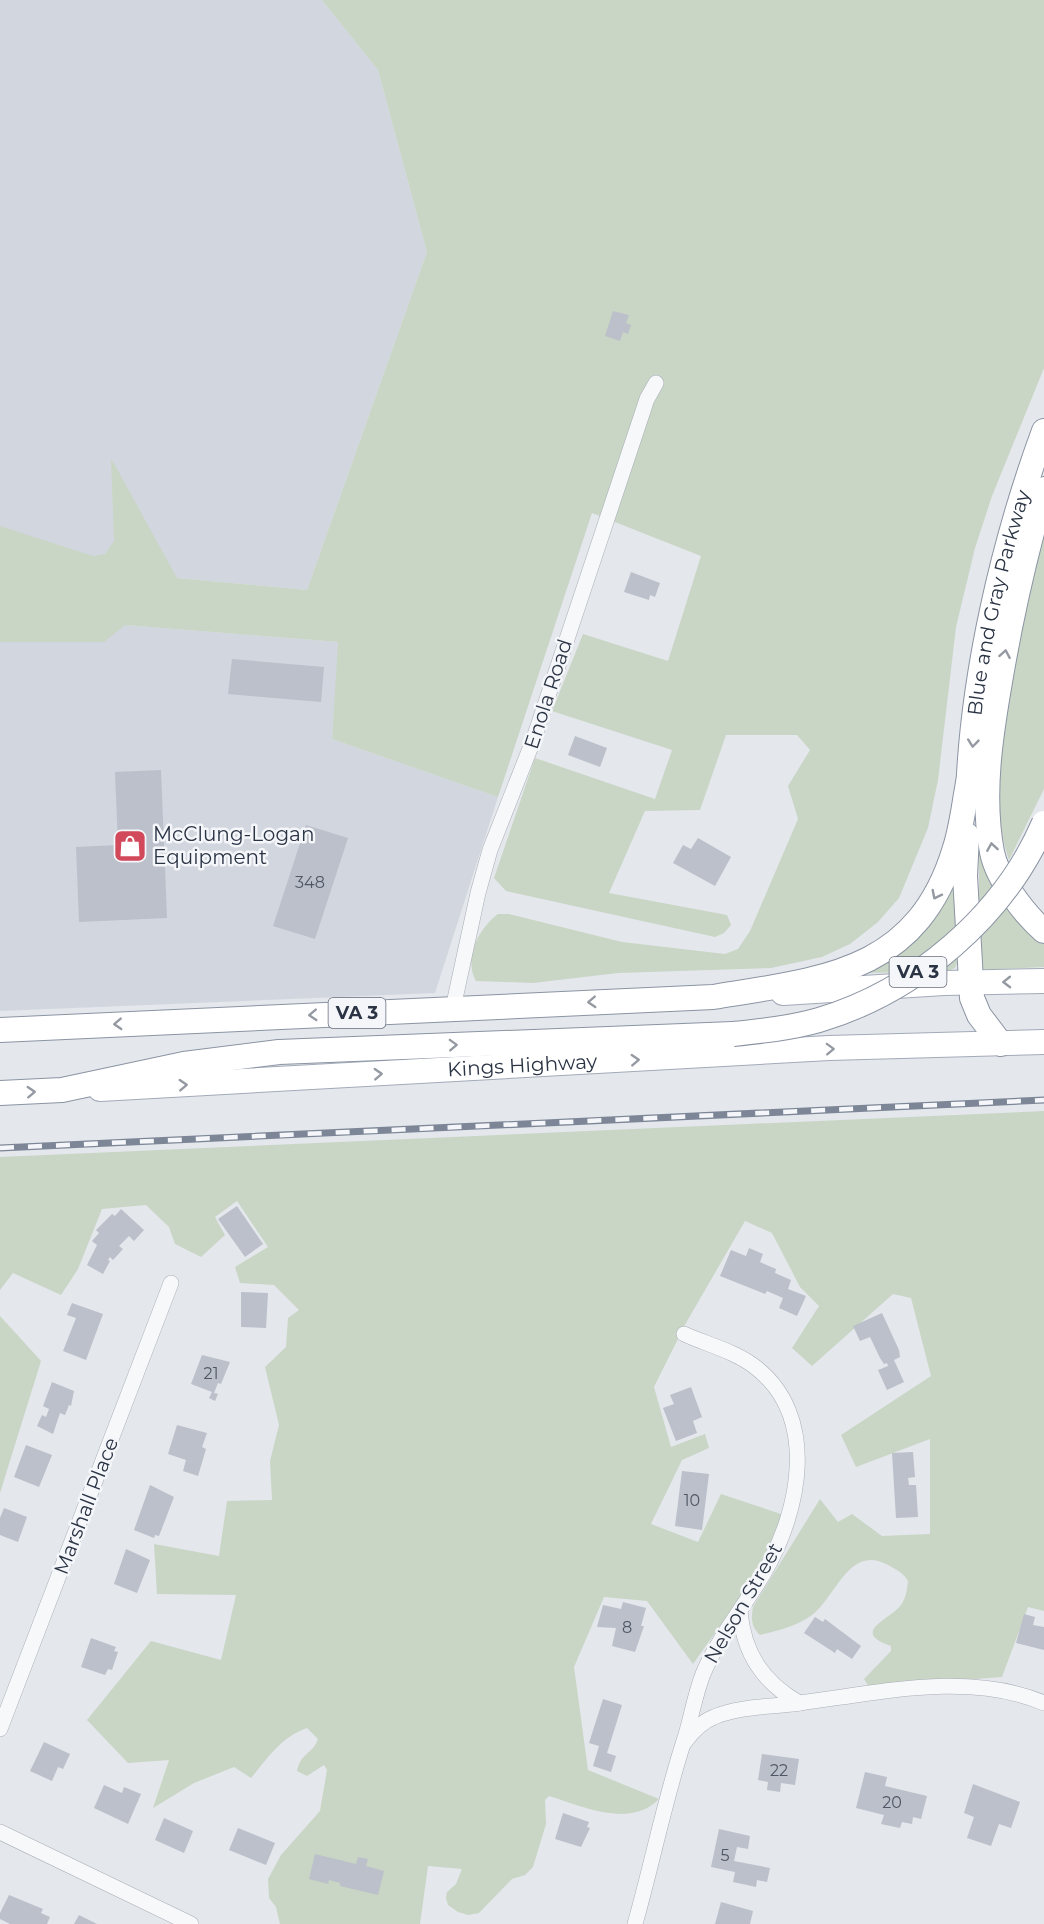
<svg xmlns="http://www.w3.org/2000/svg" width="1044" height="1924" viewBox="0 0 1044 1924" font-family="Montserrat,sans-serif">
  <style>
    .built { fill: #d2d6de }
    .green { fill: #c9d6c5 }
    .building { fill: #bbc0ca }
    .lines { fill: none; stroke-linecap: round; stroke-linejoin: round }
    .minor-casing { stroke: #a9aeb7; stroke-width: 16 }
    .primary-casing { stroke: #a3abb8; stroke-width: 26 }
    .trunk-casing { stroke: #8b94a3; stroke-width: 26 }
    .minor { stroke: #f7f8fa; stroke-width: 15 }
    .primary { stroke: #fff; stroke-width: 24 }
    .trunk { stroke: #fff; stroke-width: 24 }
    .rail-casing { stroke: #7d8696; stroke-width: 7 }
    .rail { stroke: #f4f6f9; stroke-width: 4.5; stroke-dasharray: 14; stroke-linecap: butt }
    .trunk-bridge-casing { stroke: #8b94a3; stroke-width: 26; stroke-linecap: butt }
    .trunk-bridge { stroke: #fff; stroke-width: 24 }
    .oneway { stroke: #959aa2 }
    .labels { text-anchor: middle; dominant-baseline: central; stroke-width: 5; stroke-linejoin: round; paint-order: stroke }
    .number-label { font-size: 16px; fill: #4f5766 }
    .shield { fill: #f4f6f9; stroke: #676e7b; stroke-width: 1.5 }
    .shield-label { font-size: 18px; font-weight: bold; fill: #2b3445 }
    .street-label { font-size: 20px; fill: #2b3445; stroke: #f4f6f9 }
    .poi-label { font-size: 20px; fill: #2b3445; stroke: #f4f6f9; text-anchor: start }
  </style>
  <rect width="100%" height="100%" fill="#e4e7ec"/>
  <!-- built -->
  <polygon class="built" points="0,0 322,0 378,70 427,252 307,590 177,578 125,625 339,642 332,739 498,797 435,993 0,1011"/>
  <!-- green -->
  <g class="green">
    <path d="M 322,0 L 1044,0 L 1044,368 L 992,496 L 975,548 L 956,627 L 938,780 L 928,828 L 899,898 L 878,922 L 850,944 L 822,957 L 771,968 L 618,973 L 533,983 L 476,981 C 463,958 479,928 498,914 L 509,914 L 622,942 L 725,954 L 738,949 L 750,931 L 798,819 L 788,786 L 810,750 L 797,735 L 726,735 L 700,810 L 645,811 L 609,893 L 727,915 L 731,925 L 724,933 L 715,937 L 506,891 L 494,878 L 535,758 L 655,799 L 672,750 L 552,711 L 583,634 L 668,661 L 701,556 L 592,513 L 498,797 L 332,739 L 338,642 L 125,625 L 104,642 L 0,642 L 0,526 L 93,556 L 105,554 L 114,541 L 111,458 L 177,578 L 307,590 L 427,252 L 378,70 Z"/>
    <path d="M 1044,533 L 1044,789 L 1009,860 C 991,808 1002,755 1009,702 C 1018,645 1029,589 1044,533 Z"/>
    <polygon points="979,837 1044,944 1044,967 979,970"/>
    <polygon points="954,882 958,960 955,968 948,971 868,973 900,952"/>
    <path d="M 1044,1111 L 1044,1611 L 1028,1607 L 1002,1677 L 869,1687 L 864,1679 L 891,1651 L 891,1646 C 849,1632 891,1619 901,1605 C 906,1598 907,1590 908,1581 C 903,1572 895,1569 886,1564 C 849,1545 835,1598 812,1615 C 795,1627 780,1630 760,1635 C 751,1627 751,1618 753,1607 L 820,1499 L 838,1522 L 852,1514 L 882,1536 L 930,1534 L 930,1439 L 856,1467 L 841,1435 L 931,1376 L 911,1298 L 893,1294 L 812,1366 L 792,1348 L 819,1306 L 800,1287 L 772,1233 L 745,1221 L 686,1323 L 654,1387 L 671,1447 L 705,1434 L 709,1448 L 682,1460 L 651,1524 L 698,1542 L 721,1494 L 784,1515 L 751,1582 L 693,1664 L 647,1601 L 604,1597 L 574,1667 L 588,1770 L 659,1799 C 630,1829 582,1806 549,1796 L 545,1800 L 546,1824 L 533,1867 L 525,1875 L 512,1879 L 479,1913 L 468,1915 L 458,1912 L 448,1905 L 446,1898 L 447,1892 L 456,1884 L 462,1869 L 428,1866 L 420,1924 L 280,1924 L 276,1907 L 269,1898 L 268,1879 L 281,1855 L 320,1811 L 327,1770 L 324,1765 L 307,1776 L 297,1771 C 301,1752 313,1754 318,1739 L 307,1728 C 281,1737 267,1759 251,1778 L 234,1767 L 194,1783 L 153,1808 L 169,1760 L 128,1763 L 87,1720 L 151,1641 L 221,1660 L 236,1595 L 157,1594 L 154,1544 L 219,1556 L 227,1501 L 272,1500 L 270,1461 L 279,1425 L 265,1367 L 286,1347 L 288,1318 L 299,1310 L 274,1285 L 240,1283 L 235,1267 L 268,1247 L 237,1201 L 215,1217 L 225,1235 L 201,1257 L 175,1244 L 169,1227 L 146,1205 L 102,1209 L 78,1269 L 61,1295 L 13,1273 L 0,1290 L 0,1157 Z"/>
    <polygon points="0,1316 41,1361 0,1493"/>
  </g>
  <!-- building -->
  <g class="building">
    <polygon points="613,311 629,315 626,323 631,325 628,334 623,332 620,341 605,336"/>
    <polygon points="631,572 660,583 655,597 650,595 649,600 624,592"/>
    <polygon points="232,659 324,667 321,702 228,694"/>
    <polygon points="575,736 607,748 600,767 568,755"/>
    <polygon points="161,770 167,918 79,922 76,847 118,845 115,772"/>
    <polygon points="306,825 348,838 315,939 273,926"/>
    <polygon points="698,838 731,857 715,886 673,863 683,845 691,849"/>
    <polygon points="237,1206 263,1244 245,1257 218,1219"/>
    <polygon points="121,1209 144,1230 134,1241 129,1236 119,1246 123,1249 113,1260 110,1257 108,1260 110,1261 103,1274 87,1265 97,1245 92,1241 99,1233 96,1230 112,1214 115,1216"/>
    <polygon points="749,1248 763,1254 760,1262 776,1269 775,1273 791,1280 788,1289 806,1296 797,1316 779,1308 783,1298 767,1291 765,1294 720,1276 731,1250 746,1256"/>
    <polygon points="241,1292 268,1293 266,1328 241,1327"/>
    <polygon points="72,1303 103,1314 86,1360 63,1351 76,1318 67,1315"/>
    <polygon points="882,1313 899,1350 900,1357 894,1360 904,1382 887,1390 878,1370 888,1366 887,1363 884,1364 880,1358 870,1337 860,1341 853,1326"/>
    <polygon points="202,1355 230,1362 221,1384 218,1383 214,1393 218,1394 215,1401 209,1398 212,1392 191,1384"/>
    <polygon points="52,1382 74,1391 71,1406 69,1405 65,1415 60,1413 53,1434 37,1426 42,1415 46,1417 49,1409 43,1406"/>
    <polygon points="691,1387 702,1417 693,1421 697,1433 676,1441 663,1408 674,1404 670,1395"/>
    <polygon points="177,1425 207,1433 202,1447 206,1449 198,1476 183,1471 186,1460 168,1454"/>
    <polygon points="26,1445 52,1455 39,1487 14,1477"/>
    <polygon points="913,1452 915,1477 908,1478 909,1485 916,1485 918,1517 896,1518 892,1453"/>
    <polygon points="682,1471 709,1474 702,1530 675,1526"/>
    <polygon points="150,1485 174,1497 159,1536 155,1535 154,1538 134,1530"/>
    <polygon points="4,1508 27,1517 18,1542 0,1535 0,1518"/>
    <polygon points="126,1549 150,1560 137,1593 114,1584"/>
    <polygon points="623,1602 646,1608 641,1626 644,1626 635,1652 612,1646 616,1628 597,1627 603,1605 621,1609"/>
    <polygon points="1024,1614 1035,1617 1033,1625 1044,1627 1044,1650 1016,1643"/>
    <polygon points="815,1617 823,1622 825,1619 861,1646 852,1659 837,1649 835,1653 804,1633"/>
    <polygon points="91,1638 116,1647 114,1651 118,1652 112,1670 108,1669 105,1675 81,1667"/>
    <polygon points="603,1699 622,1705 607,1753 616,1756 611,1772 593,1766 599,1746 589,1743"/>
    <polygon points="44,1742 70,1754 63,1769 58,1767 52,1781 30,1771"/>
    <polygon points="762,1754 799,1759 795,1785 781,1783 780,1792 767,1790 768,1782 758,1780"/>
    <polygon points="865,1772 887,1777 885,1786 927,1796 921,1819 913,1817 912,1824 902,1822 900,1828 881,1824 884,1815 856,1808"/>
    <polygon points="973,1784 1020,1802 1011,1828 999,1824 991,1846 967,1838 974,1817 964,1813"/>
    <polygon points="104,1785 122,1793 124,1787 141,1794 128,1824 94,1808"/>
    <polygon points="563,1813 589,1822 587,1827 590,1828 581,1847 555,1839"/>
    <polygon points="164,1818 193,1831 184,1853 155,1840"/>
    <polygon points="238,1828 275,1843 266,1865 229,1850"/>
    <polygon points="719,1829 750,1836 748,1849 737,1847 734,1861 770,1868 767,1882 757,1880 756,1887 733,1882 735,1872 711,1867"/>
    <polygon points="315,1854 356,1864 358,1857 368,1859 366,1866 384,1871 378,1895 340,1886 340,1883 329,1880 328,1884 309,1879"/>
    <polygon points="9,1895 43,1909 41,1913 50,1917 47,1924 10,1924 0,1919 0,1913"/>
    <polygon points="721,1902 753,1911 750,1924 715,1924"/>
    <polygon points="79,1915 97,1924 74,1924"/>
  </g>
  <g class="lines">
    <!-- minor casing -->
    <g class="minor-casing">
      <g id="minor">
        <polyline points="453,1008 478,893 490,850 533,741 647,399 656,383"/>
        <path d="M 740,1612 C 744,1654 763,1682 799,1703"/>
        <polyline points="0,1729 171,1283"/>
        <path d="M 684,1743 C 692,1732 701,1722 714,1717 C 740,1706 772,1707 800,1703 C 878,1693 969,1671 1044,1703"/>
        <polyline points="0,1832 191,1924"/>
        <path d="M 635,1924 C 652,1864 664,1803 683,1744 C 691,1721 694,1697 703,1674 C 718,1638 744,1607 764,1573 C 800,1511 820,1416 754,1366 C 734,1351 706,1344 684,1334"/>
      </g>
    </g>
    <!-- primary casing -->
    <g class="primary-casing">
      <g id="primary">
        <polyline points="783,993 944,983 1044,981"/>
        <path id="s1" d="M 100,1089 L 829,1048 L 1044,1042"/>
      </g>
    </g>
    <!-- trunk casing -->
    <g class="trunk-casing">
      <g id="trunk">
        <path d="M 1044,489 C 1026,551 1012,612 1001,676 C 991,733 981,794 992,852 C 997,878 1024,914 1044,931"/>
        <path id="s2" d="M 968,795 C 972,676 1003,542 1044,431"/>
        <polyline points="967,835 965,876 972,998 979,1015 1001,1044"/>
        <path d="M 0,1030 L 713,997 C 823,979 916,973 954,851 C 962,828 964,802 969,778"/>
        <polyline points="0,1093 62,1090 184,1064 279,1052 733,1034"/>
      </g>
    </g>
    <!-- minor -->
    <use href="#minor" class="minor"/>
    <!-- primary -->
    <use href="#primary" class="primary"/>
    <!-- trunk -->
    <use href="#trunk" class="trunk"/>
    <!-- rail casing -->
    <g class="rail-casing">
      <polyline id="rail" points="0,1148 1044,1100"/>
    </g>
    <!-- rail -->
    <use href="#rail" class="rail"/>
    <!-- trunk-bridge casing -->
    <g class="trunk-bridge-casing">
      <path id="trunk-bridge" d="M 733,1034 C 762,1031 791,1028 819,1020 C 916,991 1004,916 1044,823"/>
    </g>
    <!-- trunk-bridge -->
    <use href="#trunk-bridge" class="trunk-bridge"/>
  </g>
  <!-- one-way arrows -->
  <defs><path id="oneway-chevron" d="M-2-3.5L2.5 0L-2 3.5" fill="none" stroke-width="1.6" stroke-linecap="round" stroke-linejoin="round" transform="scale(1.5)"/></defs>
  <g class="oneway">
    <use href="#oneway-chevron" transform="translate(1005 654) rotate(-80)"/>
    <use href="#oneway-chevron" transform="translate(973 743) rotate(96)"/>
    <use href="#oneway-chevron" transform="translate(992 847) rotate(-99)"/>
    <use href="#oneway-chevron" transform="translate(936 895) rotate(117)"/>
    <use href="#oneway-chevron" transform="translate(1007 982) rotate(179)"/>
    <use href="#oneway-chevron" transform="translate(592 1002) rotate(177)"/>
    <use href="#oneway-chevron" transform="translate(313 1015) rotate(177)"/>
    <use href="#oneway-chevron" transform="translate(118 1024) rotate(177)"/>
    <use href="#oneway-chevron" transform="translate(453 1045) rotate(-2)"/>
    <use href="#oneway-chevron" transform="translate(830 1049) rotate(-2)"/>
    <use href="#oneway-chevron" transform="translate(635 1060) rotate(-3)"/>
    <use href="#oneway-chevron" transform="translate(378 1074) rotate(-3)"/>
    <use href="#oneway-chevron" transform="translate(183 1085) rotate(-3)"/>
    <use href="#oneway-chevron" transform="translate(31 1092) rotate(-3)"/>
  </g>
  <!-- icons -->
  <defs>
    <g id="shop-square" transform="scale(1.725)"><rect x="-9" y="-9" width="18" height="18" rx="4" fill="#d1495b" stroke="#f4f6f9"/><path d="M-5-2.5h2.3a2.7 3.5 0 0 1 5.4 0H5L5.5 6h-11ZM-1.5-2.5h3a1.5 2.3 0 0 0-3 0Z" fill="#fff"/></g>
  </defs>
  <g fill-rule="evenodd">
    <use href="#shop-square" x="130" y="846"/>
  </g>
  <g class="labels">
    <!-- number labels -->
    <g class="number-label">
      <text x="310" y="882">348</text>
      <text x="211" y="1373">21</text>
      <text x="692" y="1500">10</text>
      <text x="627" y="1627">8</text>
      <text x="779" y="1770">22</text>
      <text x="892" y="1802">20</text>
      <text x="725" y="1855">5</text>
    </g>
    <!-- shield labels -->
    <g class="shield">
      <rect x="889.5" y="957" width="57" height="30" rx="4.5"/>
      <rect x="328.5" y="998" width="57" height="30" rx="4.5"/>
    </g>
    <g class="shield-label">
      <text x="918" y="972">VA 3</text>
      <text x="357" y="1013">VA 3</text>
    </g>
    <!-- street labels -->
    <g class="street-label">
      <text stroke="none"><textPath href="#s2" startOffset="195">Blue and Gray Parkway</textPath></text>
      <text transform="translate(548 694) rotate(-72)">Enola Road</text>
      <text stroke="none"><textPath href="#s1" startOffset="423">Kings Highway</textPath></text>
      <text transform="translate(86 1506) rotate(-69)">Marshall Place</text>
      <text transform="translate(743 1603) rotate(-60)">Nelson Street</text>
    </g>
    <!-- poi labels -->
    <g class="poi-label">
      <text x="153" y="834">McClung-Logan<tspan x="153" dy="23">Equipment</tspan></text>
    </g>
  </g>
</svg>
